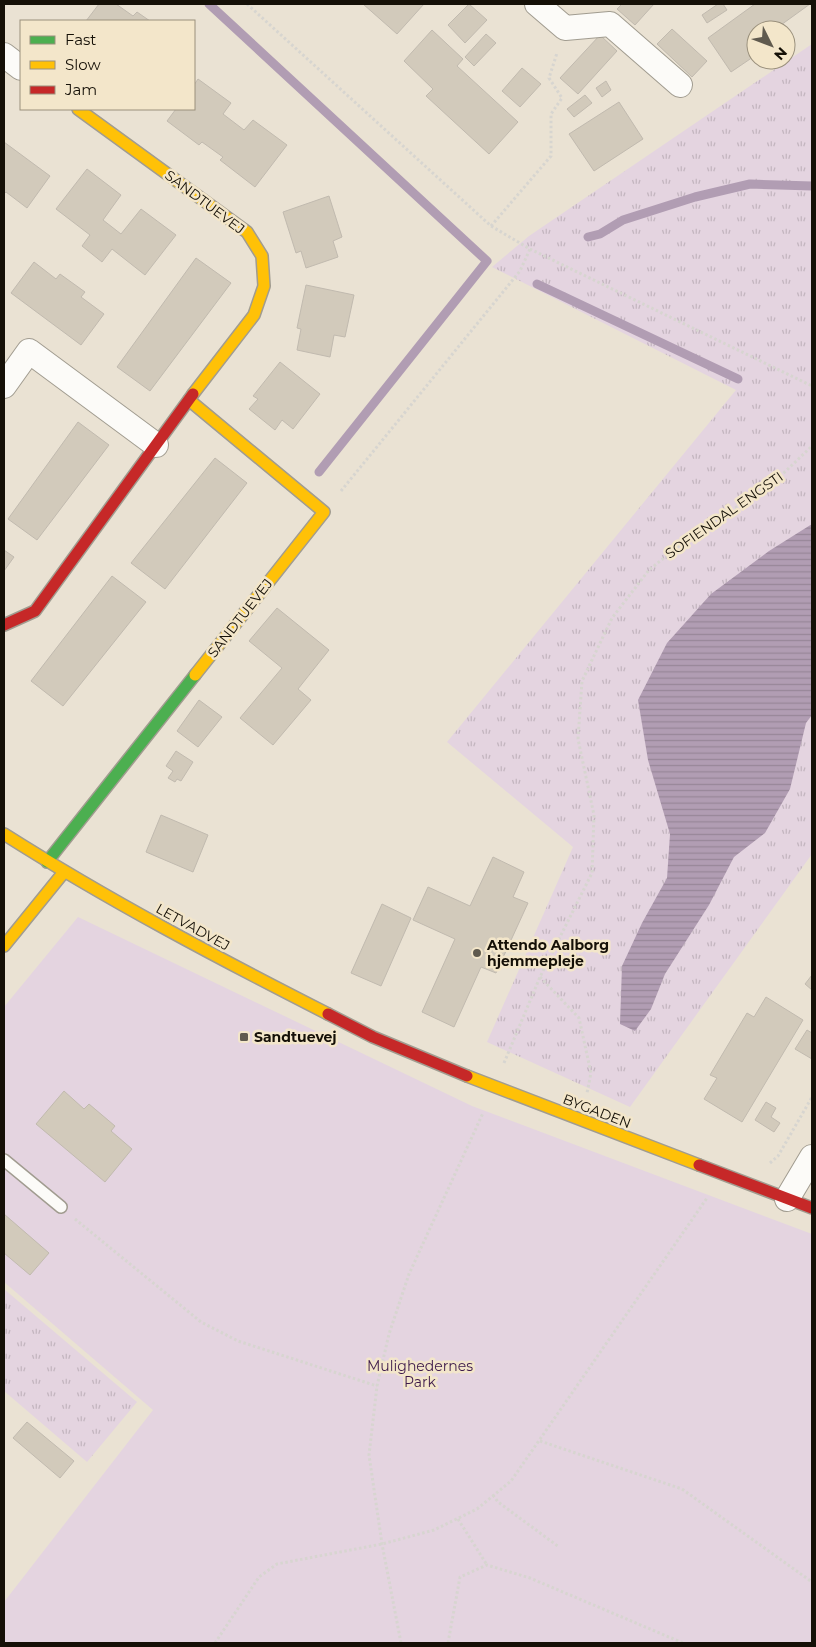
<svg xmlns="http://www.w3.org/2000/svg" width="816" height="1647" viewBox="0 0 816 1647" font-family="Montserrat,sans-serif">
  <style>
    .grass { fill: url(#grass-tufts) }
    .park { fill: #e4d4e0 }
    .water { fill: url(#water-rules) }
    .lines { fill: none; stroke-linecap: round; stroke-linejoin: round }
    .stream { stroke: #b19db3; stroke-width: 9 }
    .building { fill: #d2cabb; stroke: #c1baaf }
    .lane-casing { stroke: #a19c90; stroke-width: 14 }
    .street-casing { stroke: #a19c90; stroke-width: 26 }
    .fast-casing { stroke: #a19c90; stroke-width: 14 }
    .slow-casing { stroke: #a19c90; stroke-width: 14 }
    .jam-casing { stroke: #a19c90; stroke-width: 14 }
    .path { stroke: #d7d5d0; stroke-width: 3; stroke-dasharray: 2.5 2.5; stroke-linecap: butt }
    .lane { stroke: #fcfbf8; stroke-width: 11 }
    .street { stroke: #fcfbf8; stroke-width: 24 }
    .fast { stroke: #4caf50; stroke-width: 11 }
    .slow { stroke: #ffc107; stroke-width: 11 }
    .jam { stroke: #c62828; stroke-width: 11 }
    .poi-dot { fill: #605a4e; stroke: #f3e6ca; stroke-width: 2 }
    .labels { text-anchor: middle; dominant-baseline: central; stroke-width: 5; stroke-linejoin: round; paint-order: stroke }
    .street-label { font-size: 14px; fill: #151007; stroke: #f3e6ca }
    .poi-label { font-size: 14px; font-weight: bold; fill: #151007; stroke: #f3e6ca; text-anchor: start }
    .park-label { font-size: 14px; fill: #3d1a4b; stroke: #f3e6ca }
  </style>
  <defs>
    <pattern id="grass-tufts" width="24" height="20" patternUnits="userSpaceOnUse" patternTransform="scale(1.25)"><rect width="24" height="20" fill="#e4d4e0"/><path d="M3 7l-1-3M5 7V3M7 7l1-3M15 17l-1-3M17 17v-4M19 17l1-3" fill="none" stroke="#c3b5bf"/></pattern>
    <pattern id="water-rules" width="6" height="5" patternUnits="userSpaceOnUse" patternTransform="scale(1.25)"><rect width="6" height="5" fill="#b19db3"/><path d="M0 2.5h6" fill="none" stroke="#978698"/></pattern>
  </defs>
  <rect width="100%" height="100%" fill="#eae2d3"/>
  <!-- grass -->
  <g class="grass">
    <polygon points="812,44 812,854 630,1107 487,1042 573,847 447,742 736,390 492,267 529,236"/>
    <polygon points="4,1289 137,1402 87,1462 4,1391"/>
  </g>
  <!-- park -->
  <polygon class="park" points="78,917 472,1106 812,1234 812,1643 4,1643 4,1602 153,1410 4,1282 4,1007"/>
  <!-- water -->
  <polygon class="water" points="812,524 812,715 806,723 790,789 765,833 734,857 709,905 665,974 651,1009 635,1031 620,1024 622,966 642,923 667,878 670,834 648,760 638,700 667,643 711,594 769,551"/>
  <g class="lines">
    <!-- stream -->
    <g class="stream">
      <polyline points="209,4 487,261 319,472"/>
      <polyline points="588,237 600,234 623,220 695,197 750,184 812,186"/>
      <polyline points="537,284 738,379"/>
    </g>
  </g>
  <!-- building -->
  <g class="building">
    <polygon points="99,4 116,4 133,16 137,12 150,21 86,21"/>
    <polygon points="363,4 424,4 397,34"/>
    <polygon points="469,4 487,20 465,43 448,25"/>
    <polygon points="622,4 654,4 635,25 617,9"/>
    <polygon points="718,4 723,4 727,10 707,23 702,15"/>
    <polygon points="755,4 810,4 774,30 756,30 756,55 731,72 708,38"/>
    <polygon points="672,29 707,61 692,77 657,44"/>
    <polygon points="432,30 463,59 457,66 518,122 489,154 426,96 433,89 404,61"/>
    <polygon points="486,34 496,43 474,66 465,57"/>
    <polygon points="600,35 617,51 578,94 560,78"/>
    <polygon points="522,68 541,84 520,107 502,91"/>
    <polygon points="198,79 231,103 223,114 244,130 253,120 287,145 255,187 220,160 223,157 202,142 199,145 167,121 176,109 194,109 194,85"/>
    <polygon points="606,81 611,90 602,97 596,88"/>
    <polygon points="585,95 592,103 574,117 567,109"/>
    <polygon points="619,102 643,139 594,171 569,134"/>
    <polygon points="4,142 50,176 27,208 6,192 4,194"/>
    <polygon points="87,169 121,195 103,220 121,234 141,209 176,235 145,275 112,249 102,262 82,246 90,235 56,209"/>
    <polygon points="329,196 342,237 333,241 338,257 306,268 301,251 296,253 283,212"/>
    <polygon points="196,258 231,283 150,391 117,367"/>
    <polygon points="34,262 56,279 60,274 85,292 81,297 104,314 81,345 11,293"/>
    <polygon points="306,285 354,295 345,337 334,335 330,357 297,350 301,329 297,328"/>
    <polygon points="280,362 320,394 293,429 282,420 275,430 249,409 258,399 253,396"/>
    <polygon points="78,422 109,445 37,540 8,519"/>
    <polygon points="215,458 247,483 165,589 131,563"/>
    <polygon points="4,550 14,557 4,571"/>
    <polygon points="112,576 146,602 63,706 31,681"/>
    <polygon points="277,608 329,650 298,689 311,700 273,745 240,718 282,668 249,641"/>
    <polygon points="199,700 222,717 198,747 177,731"/>
    <polygon points="176,751 193,762 181,781 177,779 175,782 168,778 173,771 166,766"/>
    <polygon points="161,815 208,835 193,872 146,852"/>
    <polygon points="493,857 524,872 513,897 528,903 496,973 481,967 454,1027 422,1012 455,939 413,920 428,887 470,906"/>
    <polygon points="382,904 411,918 381,986 351,973"/>
    <polygon points="812,975 812,990 805,984"/>
    <polygon points="766,997 803,1020 742,1122 704,1099 717,1078 710,1075 747,1013 754,1017"/>
    <polygon points="807,1030 812,1033 812,1059 795,1049"/>
    <polygon points="64,1091 84,1109 89,1104 115,1126 111,1131 132,1149 105,1182 36,1124"/>
    <polygon points="766,1102 776,1108 771,1117 780,1123 774,1132 755,1120"/>
    <polygon points="4,1214 49,1253 30,1275 4,1253"/>
    <polygon points="27,1422 74,1461 60,1478 13,1438"/>
  </g>
  <g class="lines">
    <!-- lane casing -->
    <g class="lane-casing">
      <polyline id="lane" points="4,1160 61,1207"/>
    </g>
    <!-- street casing -->
    <g class="street-casing">
      <g id="street">
        <polyline points="537,4 565,28 610,24 680,85"/>
        <polyline points="4,55 21,68"/>
        <polyline points="4,386 29,351 156,445"/>
        <polyline points="787,1199 812,1157"/>
      </g>
    </g>
    <!-- fast casing -->
    <g class="fast-casing">
      <polyline id="fast" points="47,862 195,675"/>
    </g>
    <!-- slow casing -->
    <g class="slow-casing">
      <g id="slow">
        <polyline points="78,109 247,232 262,256 264,286 254,315 193,394"/>
        <polyline points="189,400 324,512 195,675"/>
        <path d="M 4,834 C 108,900 218,958 328,1014"/>
        <polyline points="4,946 64,872"/>
        <polyline points="467,1076 699,1165"/>
      </g>
    </g>
    <!-- jam casing -->
    <g class="jam-casing">
      <g id="jam">
        <polyline points="4,625 35,611 193,394"/>
        <polyline points="328,1014 373,1037 467,1076"/>
        <polyline points="699,1165 812,1208"/>
      </g>
    </g>
    <!-- path -->
    <g class="path">
      <polyline points="247,4 491,226 530,249 812,386"/>
      <polyline points="491,226 551,156 551,114 562,98 549,78 557,53"/>
      <polyline points="341,491 520,271 530,249"/>
      <polyline points="540,977 579,1018 591,1073 587,1093"/>
      <polyline points="504,1063 540,977 592,873 594,815 578,739 582,681 612,618 649,570 696,532 769,487 812,446"/>
      <polyline points="770,1163 778,1156 812,1097"/>
      <polyline points="75,1219 201,1322 238,1341 377,1386"/>
      <polyline points="540,1441 682,1489 812,1582"/>
      <polyline points="493,1495 498,1502 559,1547"/>
      <polyline points="458,1519 487,1565"/>
      <polyline points="215,1643 259,1577 277,1564 382,1544 434,1530 477,1509 511,1481 707,1198"/>
      <polyline points="401,1643 382,1544 369,1455 377,1386 389,1334 409,1274 483,1113"/>
      <polyline points="448,1643 460,1577 487,1565 530,1578 683,1643"/>
    </g>
    <!-- lane -->
    <use href="#lane" class="lane"/>
    <!-- street -->
    <use href="#street" class="street"/>
    <!-- fast -->
    <use href="#fast" class="fast"/>
    <!-- slow -->
    <use href="#slow" class="slow"/>
    <!-- jam -->
    <use href="#jam" class="jam"/>
  </g>
  <!-- markers -->
  <g class="poi-dot">
    <circle cx="477" cy="953" r="5"/>
    <rect x="239" y="1032" width="10" height="10" rx="2.5"/>
  </g>
  <g class="labels">
    <!-- street labels -->
    <g class="street-label">
      <text transform="translate(205 202) rotate(37)">SANDTUEVEJ</text>
      <text transform="translate(724 515) rotate(-35)">SOFIENDAL ENGSTI</text>
      <text transform="translate(240 618) rotate(-52)">SANDTUEVEJ</text>
      <text transform="translate(193 927) rotate(29)">LETVADVEJ</text>
      <text transform="translate(597 1111) rotate(21)">BYGADEN</text>
    </g>
    <!-- poi labels -->
    <g class="poi-label">
      <text x="487" y="945">Attendo Aalborg<tspan x="487" dy="16">hjemmepleje</tspan></text>
      <text x="254" y="1037">Sandtuevej</text>
    </g>
    <!-- park labels -->
    <g class="park-label">
      <text x="420" y="1366">Mulighedernes<tspan x="420" dy="16">Park</tspan></text>
    </g>
  </g>
  <!-- border -->
  <rect width="816" height="1647" fill="none" stroke="#151007" stroke-width="10"/>
  <!-- legend -->
  <rect x="20" y="20" width="175" height="90" fill="#f3e6ca" stroke="#9a907c"/>
  <rect x="30" y="36" width="25" height="8" fill="#4caf50" stroke="#9a907c"/>
  <text x="65" y="45" font-size="15" fill="#151007">Fast</text>
  <rect x="30" y="61" width="25" height="8" fill="#ffc107" stroke="#9a907c"/>
  <text x="65" y="70" font-size="15" fill="#151007">Slow</text>
  <rect x="30" y="86" width="25" height="8" fill="#c62828" stroke="#9a907c"/>
  <text x="65" y="95" font-size="15" fill="#151007">Jam</text>
  <!-- north arrow -->
  <g transform="translate(771 45) rotate(132)"><circle r="24" fill="#f3e6ca" stroke="#9a907c"/>
  <path d="M0-4L9 19L0 12L-9 19Z" fill="#605a4e"/>
  <text y="-8" font-size="14" font-weight="bold" text-anchor="middle" fill="#151007">N</text>
  </g>
</svg>
